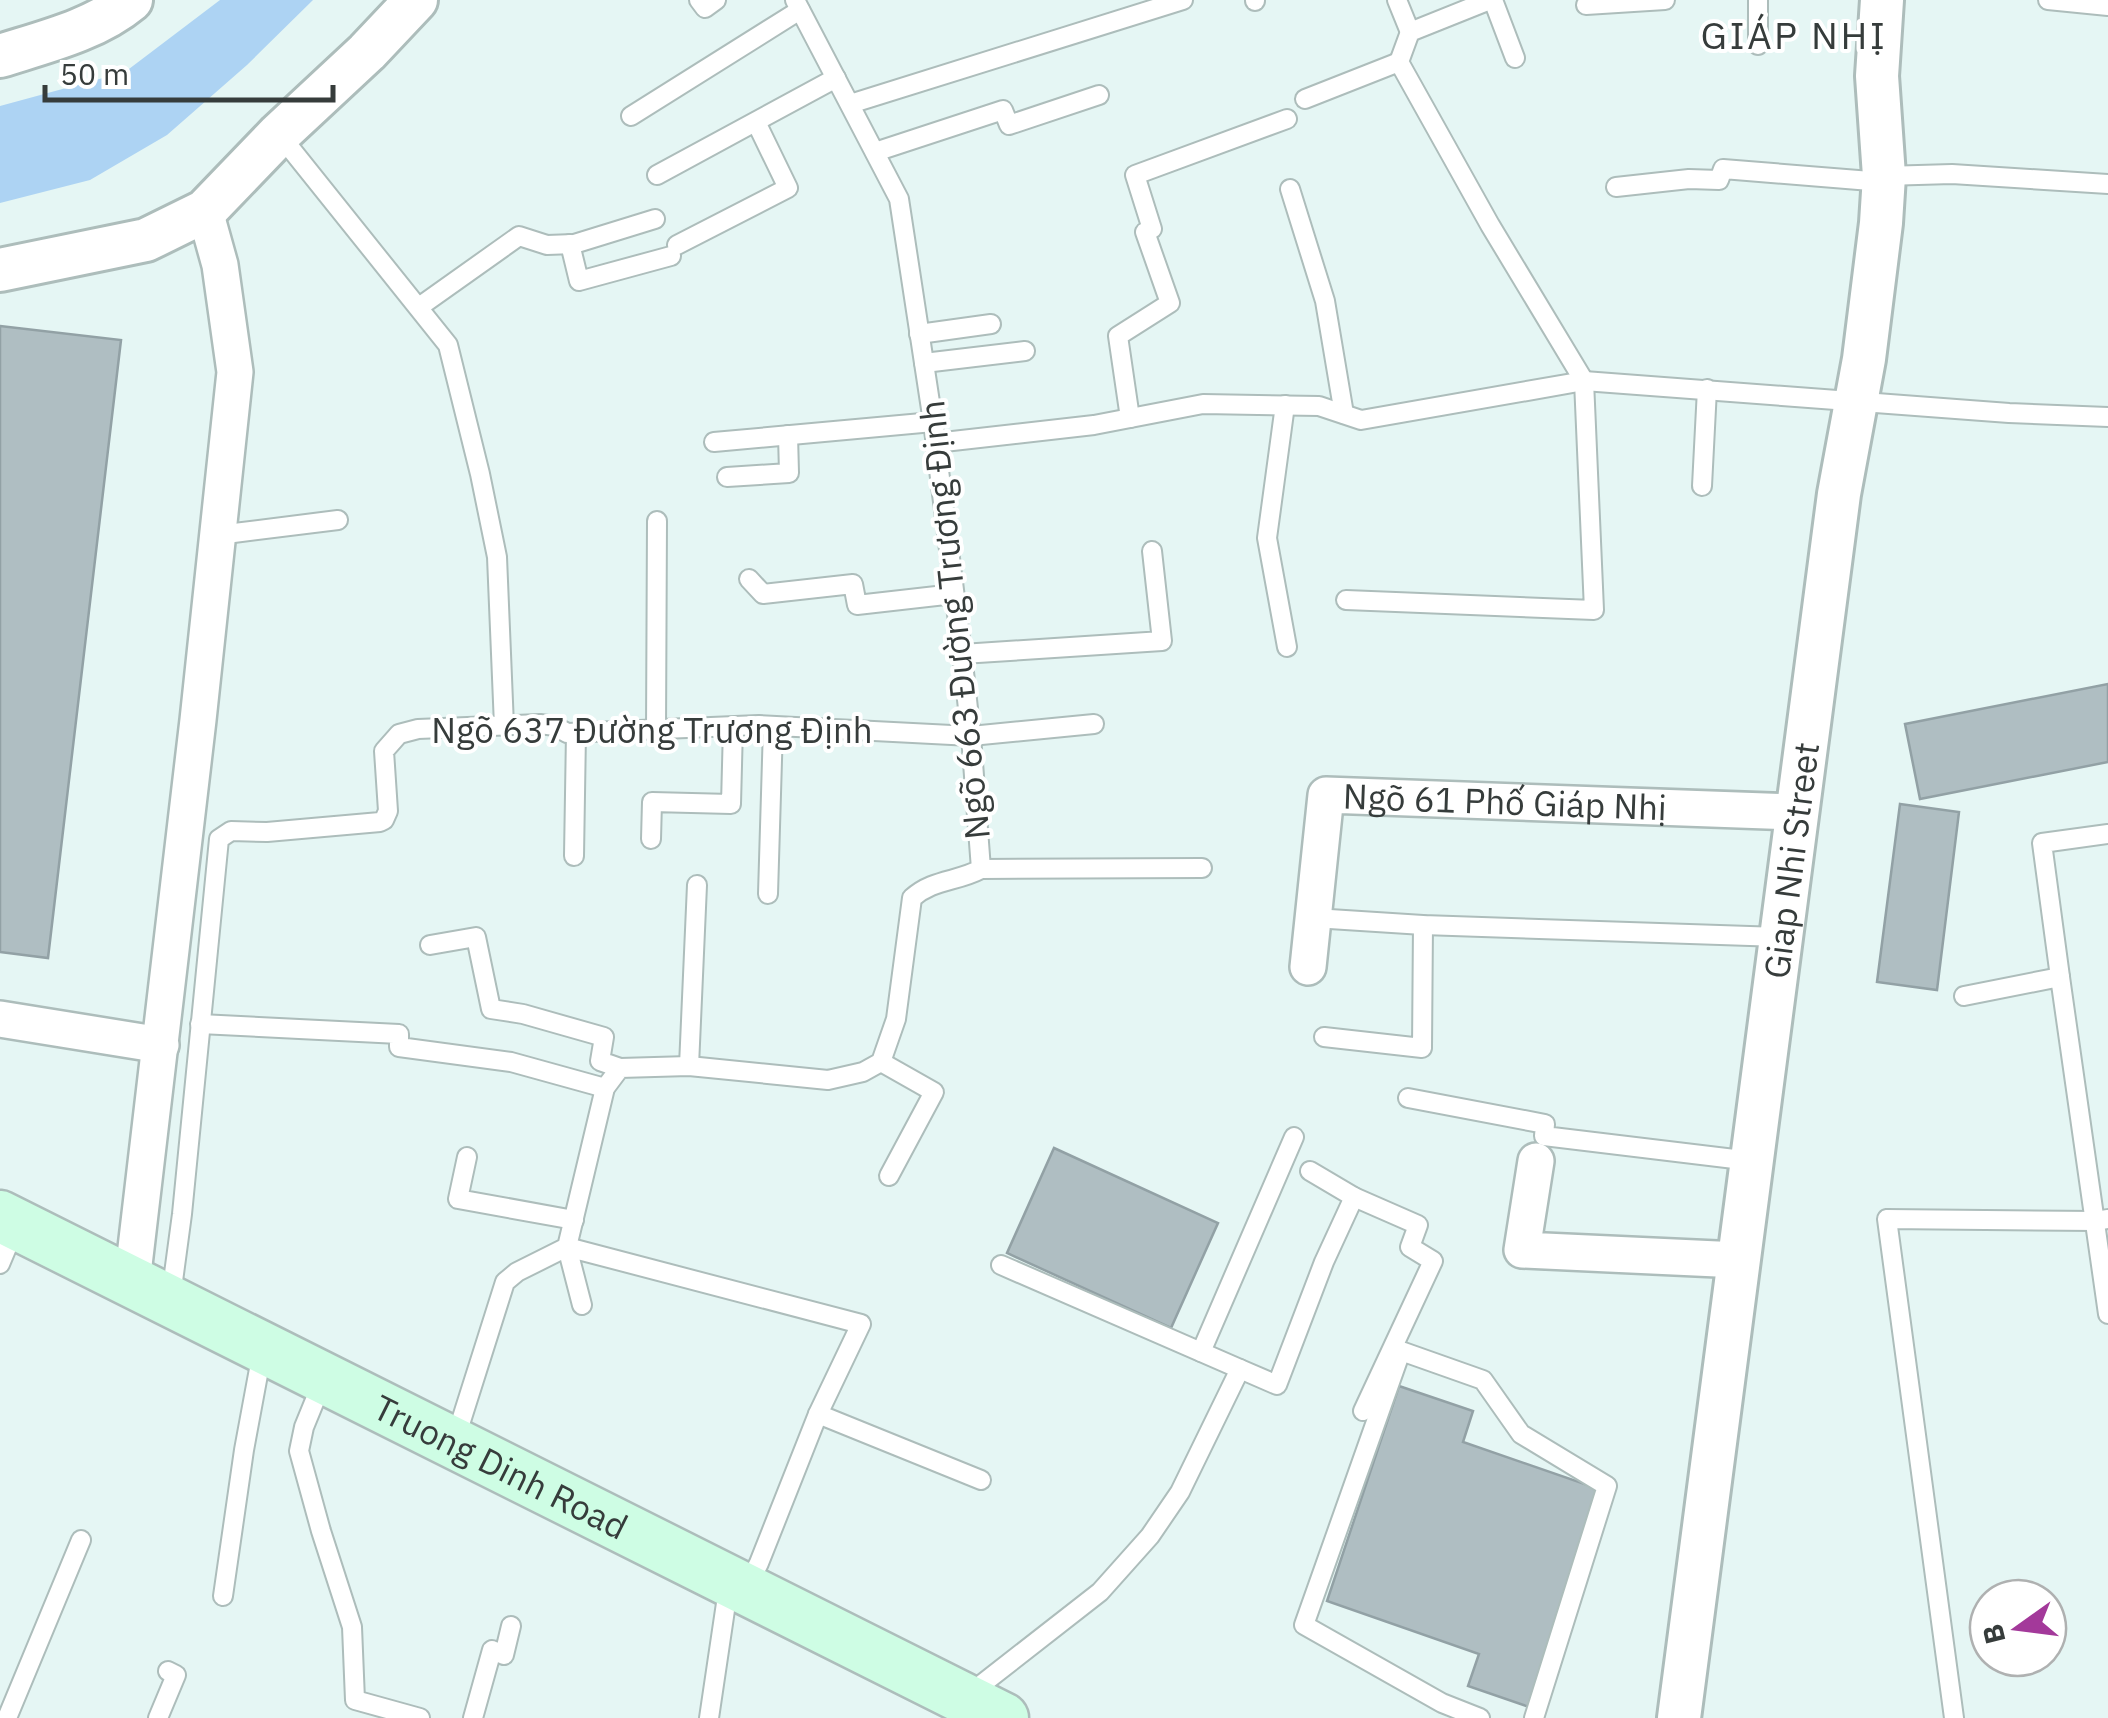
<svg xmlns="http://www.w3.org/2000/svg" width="2108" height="1718" viewBox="0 0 2108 1718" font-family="'IBM Plex Sans',sans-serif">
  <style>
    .water { fill: #add3f3 }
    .building { fill: #afbec2; stroke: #92a1a5; stroke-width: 2.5 }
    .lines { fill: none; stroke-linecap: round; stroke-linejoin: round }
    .service-casing { stroke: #adbdbb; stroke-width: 22 }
    .minor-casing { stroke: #adbdbb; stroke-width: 40 }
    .tertiary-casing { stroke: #adbdbb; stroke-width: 48 }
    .secondary-casing { stroke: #adbdbb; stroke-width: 55 }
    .service { stroke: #fff; stroke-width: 18 }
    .minor { stroke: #fff; stroke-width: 35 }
    .tertiary { stroke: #fff; stroke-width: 42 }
    .secondary { stroke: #cefde4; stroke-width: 50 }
    .labels { text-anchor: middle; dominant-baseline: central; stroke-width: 8; stroke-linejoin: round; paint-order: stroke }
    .street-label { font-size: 35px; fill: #363c3b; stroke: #fff }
    .neighbourhood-label { font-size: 38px; letter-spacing: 2.5px; fill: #363c3b; stroke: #fff }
  </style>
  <rect width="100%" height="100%" fill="#e5f6f4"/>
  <!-- water -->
  <polygon class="water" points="220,0 313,0 247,65 167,135 90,180 0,203 0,106 125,72"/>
  <!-- building -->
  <g class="building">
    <polygon points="0,326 121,340 48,958 0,952"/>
    <polygon points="2108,684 2108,762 1920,799 1905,724"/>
    <polygon points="1900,804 1959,812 1937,990 1877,982"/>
    <polygon points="1054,1148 1218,1223 1171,1328 1007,1253"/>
    <polygon points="1399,1386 1473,1411 1463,1442 1605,1491 1532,1708 1468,1686 1479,1654 1327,1601"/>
  </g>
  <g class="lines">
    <!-- service casing -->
    <g class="service-casing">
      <g id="service">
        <polyline points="699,0 705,8 716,0"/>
        <polyline points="1255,0 1255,1"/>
        <polyline points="1397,0 1410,32"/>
        <polyline points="1493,0 1515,58"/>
        <polyline points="1758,0 1758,45"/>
        <polyline points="2048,0 2108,6"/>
        <polyline points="1586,5 1665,0"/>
        <polyline points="1305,99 1399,62"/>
        <polyline points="850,104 1183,0"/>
        <polyline points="631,116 800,10"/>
        <polyline points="279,134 448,345 480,474 497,557 504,726"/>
        <polyline points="875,152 1003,110 1009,125 1099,95"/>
        <polyline points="657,175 836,78"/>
        <polyline points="1884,176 1952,174 2108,184"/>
        <polyline points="1616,187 1689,179 1719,180 1723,169 1883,182"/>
        <polyline points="1290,189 1325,301 1344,414"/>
        <polyline points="570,244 579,281 671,256"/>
        <polyline points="677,245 788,188 756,122"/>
        <polyline points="419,307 519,236 547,245 574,244 655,219"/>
        <polyline points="919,334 991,324"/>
        <polyline points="924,363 1025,351"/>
        <polyline points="1285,405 1267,538 1287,647"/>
        <polyline points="1130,418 1118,336 1170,303 1145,232 1152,229 1135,175 1287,119"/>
        <polyline points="714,442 933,422"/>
        <polyline points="935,443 1094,425 1203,404 1319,406 1361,420 1584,381 2009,413 2108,417"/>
        <polyline points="727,477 789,473 788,435"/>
        <polyline points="1702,486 1707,389"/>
        <polyline points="218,535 338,520"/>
        <polyline points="749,579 763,594 853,584 857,605 954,594"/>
        <polyline points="1346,600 1594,610 1584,381 1490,225 1399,62 1410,32 1490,0"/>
        <polyline points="962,654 1162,641 1152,551"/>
        <polyline points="656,730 657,521"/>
        <polyline points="651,839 652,802 731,804 733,727"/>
        <polyline points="574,856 576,733"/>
        <polyline points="981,869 1202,868"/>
        <polyline points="768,894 773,727"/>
        <polyline points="1314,918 1423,925 1780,937"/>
        <polyline points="430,945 476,937 491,1009 523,1014 604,1037 600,1061 620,1068"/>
        <polyline points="2060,977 2042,843 2108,834"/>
        <polyline points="1964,996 2060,977 2108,1314"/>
        <polyline points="200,1024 399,1034 399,1047 511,1062 605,1088"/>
        <polyline points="1324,1037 1422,1048 1423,925"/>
        <polyline points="881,1062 934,1092 889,1176"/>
        <polyline points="689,1066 697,885"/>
        <polyline points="1408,1098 1545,1124 1544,1136 1751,1161"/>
        <polyline points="467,1157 458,1199 574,1220"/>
        <polyline points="1310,1171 1354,1197 1418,1225 1410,1247 1433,1261 1363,1411"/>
        <polyline points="0,1264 16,1226"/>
        <polyline points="1001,1265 1240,1369"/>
        <polyline points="171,1296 182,1214 219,839 231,831 267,832 380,822 384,820 388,811 384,751 399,734 418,729 540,724 555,726 567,733 759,725 971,736 1094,724"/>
        <polyline points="582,1305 567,1247 861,1324 818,1414 759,1563 748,1585"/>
        <polyline points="1201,1352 1294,1137"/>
        <polyline points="322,1383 304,1427 299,1451 321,1531 352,1627 355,1700 420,1718"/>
        <polyline points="818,1414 981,1480"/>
        <path d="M 455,1440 L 505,1282 L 517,1272 L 567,1247 L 605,1088 L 620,1068 L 689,1066 L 828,1080 L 863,1072 L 881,1062 L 896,1019 L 912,898 C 933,879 957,882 981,869 L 971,736 L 962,654 L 933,422 L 899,199 L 795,0"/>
        <polyline points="223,1596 244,1450 262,1353"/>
        <polyline points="968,1695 1100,1592 1150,1536 1180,1492 1240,1369 1277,1385 1324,1262 1354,1197"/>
        <polyline points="7,1718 81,1540"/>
        <polyline points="158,1718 176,1675 168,1671"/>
        <polyline points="473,1718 492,1650 504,1655 511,1626"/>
        <polyline points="709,1718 729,1583"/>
        <polyline points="1480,1718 1442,1703 1304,1625 1401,1351 1483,1380 1521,1434 1607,1486 1534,1718"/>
        <polyline points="1954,1718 1887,1219 2096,1221 2108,1219"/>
      </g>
    </g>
    <!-- minor casing -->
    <g class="minor-casing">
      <g id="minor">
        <path id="s1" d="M 1308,967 L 1326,795 L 1797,812"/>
        <polyline points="0,1019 161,1045"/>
        <polyline points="1536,1161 1522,1250 1739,1260"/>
        <polyline points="132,1282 198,720 235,372 220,265 205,211"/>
      </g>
    </g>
    <!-- tertiary casing -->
    <g class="tertiary-casing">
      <g id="tertiary">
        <path d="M 0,56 C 44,42 95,30 131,0"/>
        <polyline points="0,270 146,240 205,211 279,134 367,52 416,0"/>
        <path id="s2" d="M 1679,1718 L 1839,494 L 1864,359 L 1881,223 L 1884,176 L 1877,76 L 1882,0"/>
      </g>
    </g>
    <!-- secondary casing -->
    <g class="secondary-casing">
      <g id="secondary">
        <path id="s3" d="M 0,1216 L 1003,1718"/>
      </g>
    </g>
    <!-- service -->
    <use href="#service" class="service"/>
    <!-- minor -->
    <use href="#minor" class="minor"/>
    <!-- tertiary -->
    <use href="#tertiary" class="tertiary"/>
    <!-- secondary -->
    <use href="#secondary" class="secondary"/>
  </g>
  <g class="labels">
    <!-- street labels -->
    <g class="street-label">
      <text transform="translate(954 620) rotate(-96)">Ngõ 663 Đường Trương Định</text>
      <text x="652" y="730">Ngõ 637 Đường Trương Định</text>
      <text stroke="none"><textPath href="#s1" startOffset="352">Ngõ 61 Phố Giáp Nhị</textPath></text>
      <text stroke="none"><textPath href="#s2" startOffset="865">Giap Nhi Street</textPath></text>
      <text stroke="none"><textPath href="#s3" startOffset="560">Truong Dinh Road</textPath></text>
    </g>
    <!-- neighbourhood labels -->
    <g class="neighbourhood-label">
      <text x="1794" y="34">GIÁP NHỊ</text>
    </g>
  </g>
  <!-- north arrow -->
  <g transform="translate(2018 1628) rotate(256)"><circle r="48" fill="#ffffff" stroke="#afb1b1" stroke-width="2.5"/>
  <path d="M0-8L18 38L0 25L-18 38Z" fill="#a3399a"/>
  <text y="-15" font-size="28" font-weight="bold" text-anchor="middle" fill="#363c3b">B</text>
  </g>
  <!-- scale -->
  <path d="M45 85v15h288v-15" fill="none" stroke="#363c3b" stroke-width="5"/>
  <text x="60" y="85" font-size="30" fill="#363c3b" stroke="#ffffff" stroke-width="8" paint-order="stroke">50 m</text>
</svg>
